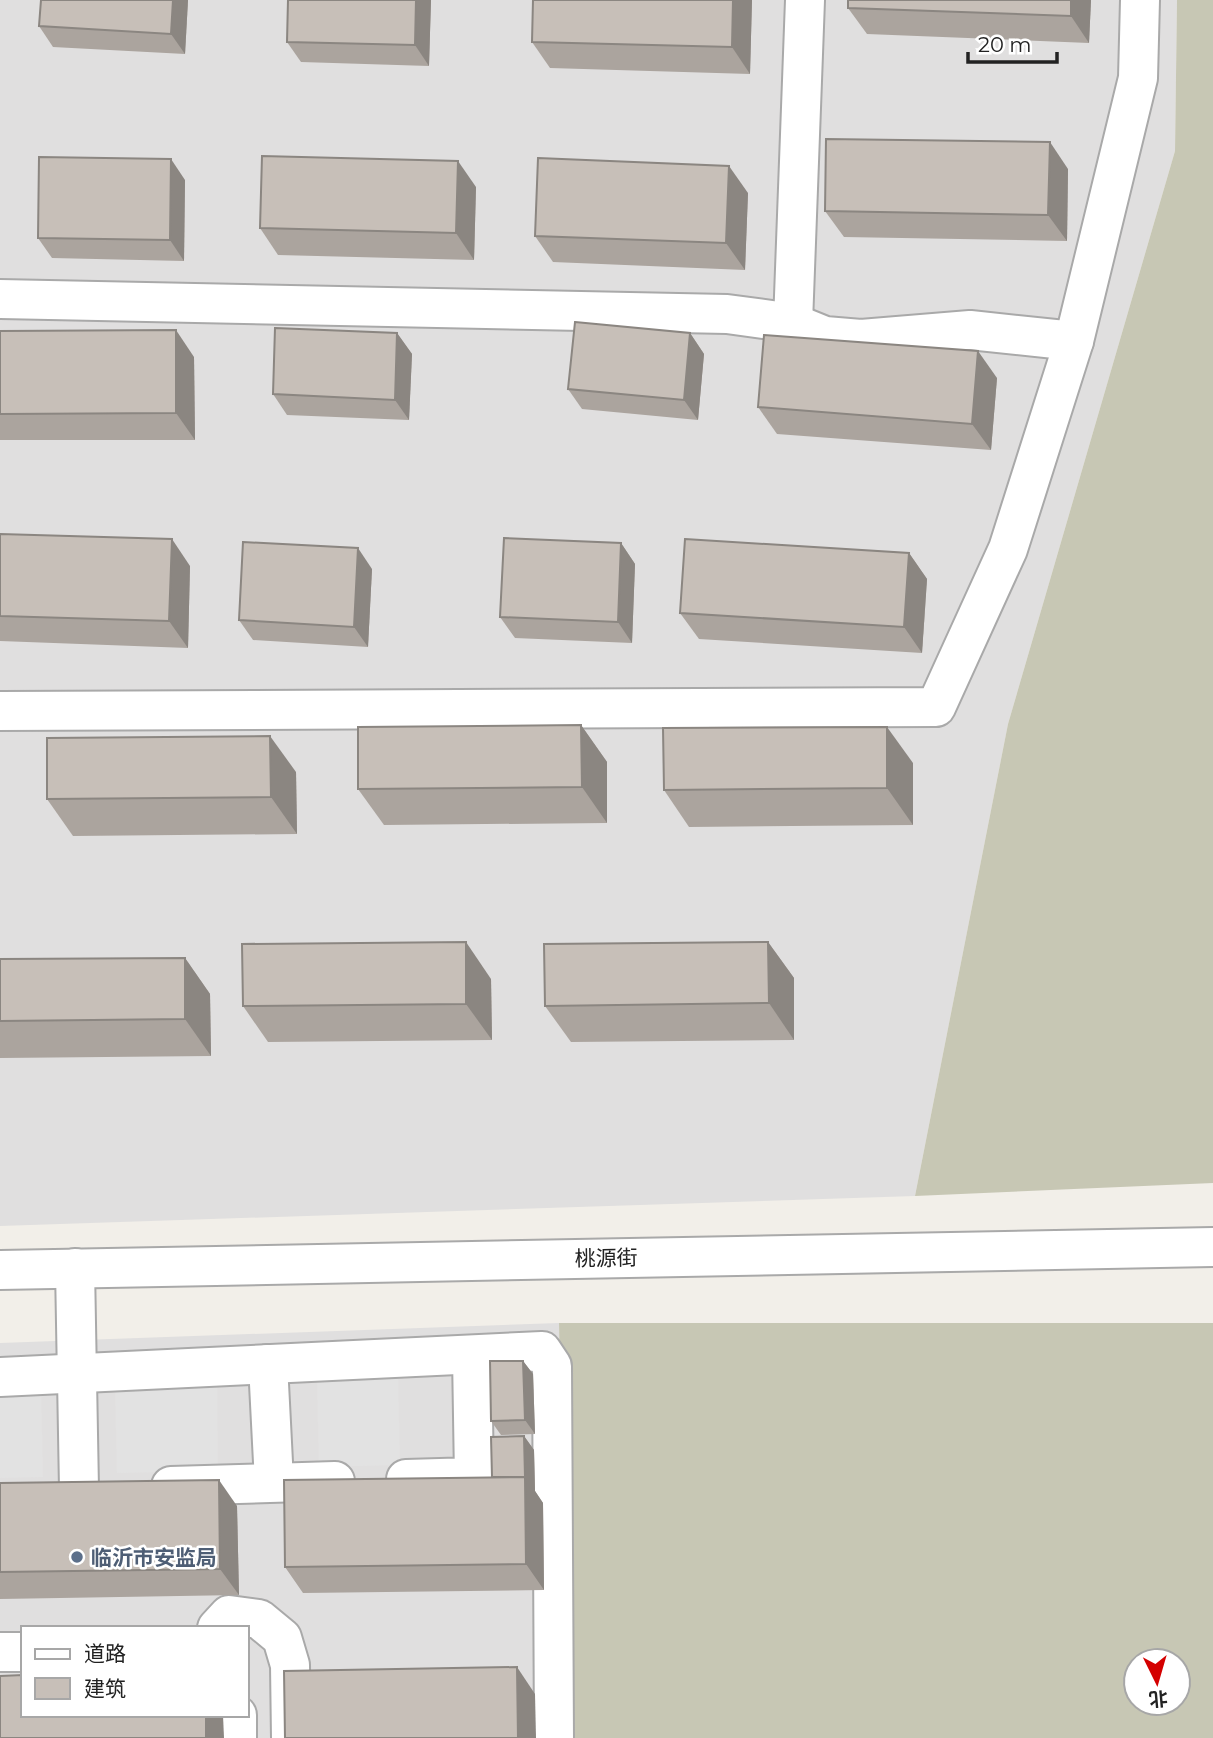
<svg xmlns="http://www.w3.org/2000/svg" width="1213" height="1738" viewBox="0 0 1213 1738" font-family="Montserrat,'Noto Sans SC',sans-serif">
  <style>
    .residential { fill: #e0dfdf; fill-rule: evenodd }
    .construction { fill: #c7c7b4; fill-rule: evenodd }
    .parking { fill: #e2e2e2 }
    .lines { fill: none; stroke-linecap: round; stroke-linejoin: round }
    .minor-casing { stroke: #a9a9a9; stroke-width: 42 }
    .minor { stroke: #fff; stroke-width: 38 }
    .wall { fill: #aba49e }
    .shaded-wall { fill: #8b8681 }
    .building { fill: #c7bfb8; stroke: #8b8681; stroke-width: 2 }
    .service-dot { fill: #5c6f8a; stroke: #fff; stroke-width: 2.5 }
    .labels { text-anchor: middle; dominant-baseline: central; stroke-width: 5; stroke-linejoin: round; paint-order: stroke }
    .street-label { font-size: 21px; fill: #222; stroke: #fff }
    .service-label { font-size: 21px; font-weight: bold; fill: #4e5e75; stroke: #fff; text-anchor: start }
  </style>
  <rect width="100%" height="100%" fill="#f2efe9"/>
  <!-- residential -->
  <g class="residential">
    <polygon points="0,0 1177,0 1175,151 1008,724 915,1196 0,1226"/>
    <path d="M 559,1323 L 566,1738 L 0,1738 L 0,1343 ZM 23,1628 L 247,1628 L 247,1715 L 23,1715 Z"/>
  </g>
  <!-- construction -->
  <g class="construction">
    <polygon points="1177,0 1213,0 1213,1183 915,1196 1008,724 1175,151"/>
    <path d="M 559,1323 L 1213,1323 L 1213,1738 L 566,1738 ZM 1136,1661 L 1178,1661 L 1178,1703 L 1136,1703 Z"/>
  </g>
  <!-- parking -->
  <g class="parking">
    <polygon points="398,1378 400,1465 319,1467 317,1380"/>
    <polygon points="217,1384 218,1471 117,1473 115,1386"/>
    <polygon points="41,1389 43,1477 0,1478 0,1391"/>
  </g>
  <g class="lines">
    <!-- minor casing -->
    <g class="minor-casing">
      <g id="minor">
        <polyline points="0,299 727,314 793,323 825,336 861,339 970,330 1074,341"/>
        <polyline points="793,323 805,0"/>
        <polyline points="0,711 936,707 1008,549 1074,341 1138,78 1140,0"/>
        <polyline points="75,1268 79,1489"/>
        <polyline points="0,1270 1213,1247"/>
        <polyline points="268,1364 274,1482"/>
        <polyline points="0,1377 542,1351 552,1366 554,1738"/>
        <polyline points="406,1479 474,1477 472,1355"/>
        <polyline points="171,1486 335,1481"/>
        <polyline points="217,1628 229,1615 259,1619 282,1638 290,1665 291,1738"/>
        <polyline points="0,1652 23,1652"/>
        <polyline points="237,1715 237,1738"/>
      </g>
    </g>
    <!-- minor -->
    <use href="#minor" class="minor"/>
  </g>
  <!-- wall -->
  <g class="wall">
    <polygon points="188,0 185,54 53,47 39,26"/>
    <polygon points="431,0 429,66 301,62 287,42"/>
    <polygon points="533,0 752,0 750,74 550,68 532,42"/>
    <polygon points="1091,0 1089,43 867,34 848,8"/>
    <polygon points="1068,169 1067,241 844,237 825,211"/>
    <polygon points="185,180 184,261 52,258 38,238"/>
    <polygon points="476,187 474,260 278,255 260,228"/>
    <polygon points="748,193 745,270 553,262 535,236"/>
    <polygon points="0,331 194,357 195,440 0,440"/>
    <polygon points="397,333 412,354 409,420 287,415 273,394"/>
    <polygon points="690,333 704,354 698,420 582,409 568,389"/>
    <polygon points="997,378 991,450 777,434 758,407"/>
    <polygon points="0,534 190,566 188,648 0,641"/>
    <polygon points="621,543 635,564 632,643 515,638 500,617"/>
    <polygon points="909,553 927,579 922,653 699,639 680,613"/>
    <polygon points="372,569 368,647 253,640 239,620"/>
    <polygon points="581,725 607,762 607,823 384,825 358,789"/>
    <polygon points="913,763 913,825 689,827 664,790"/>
    <polygon points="296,772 297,834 73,836 47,799"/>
    <polygon points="768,942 794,978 794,1040 571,1042 545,1006"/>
    <polygon points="185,958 210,994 211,1056 0,1058 0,959"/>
    <polygon points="491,979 492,1040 268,1042 243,1006"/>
    <polygon points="523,1361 533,1374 535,1434 501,1435 491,1421"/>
    <polygon points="524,1436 534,1450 535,1491 543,1503 544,1590 303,1593 285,1567 492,1477"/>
    <polygon points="0,1483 237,1506 239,1595 0,1599"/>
  </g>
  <!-- shaded-wall -->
  <g class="shaded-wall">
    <polygon points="173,0 188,0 185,54 171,34"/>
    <polygon points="416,0 431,0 429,66 415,45"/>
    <polygon points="733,0 752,0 750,74 732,47"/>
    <polygon points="1071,0 1091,0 1089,43 1071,16"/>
    <polygon points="1050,142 1068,169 1067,241 1048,215"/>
    <polygon points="171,159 185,180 184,261 170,240"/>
    <polygon points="458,161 476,187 474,260 456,233"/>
    <polygon points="729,166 748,193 745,270 726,243"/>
    <polygon points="176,330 194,357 195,440 176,413"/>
    <polygon points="397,333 412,354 409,420 395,400"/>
    <polygon points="690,333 704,354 698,420 684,400"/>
    <polygon points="978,351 997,378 991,450 972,424"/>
    <polygon points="172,539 190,566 188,648 169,621"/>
    <polygon points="621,543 635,564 632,643 618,622"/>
    <polygon points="358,548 372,569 368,647 354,627"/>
    <polygon points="909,553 927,579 922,653 904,627"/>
    <polygon points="581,725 607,762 607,823 582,787"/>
    <polygon points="887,727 913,763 913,825 887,788"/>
    <polygon points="270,736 296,772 297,834 271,797"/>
    <polygon points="466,942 491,979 492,1040 466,1004"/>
    <polygon points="768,942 794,978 794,1040 769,1003"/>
    <polygon points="185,958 210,994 211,1056 185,1019"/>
    <polygon points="523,1361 533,1374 535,1434 525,1420"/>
    <polygon points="524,1436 534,1450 535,1491 543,1503 544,1590 526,1564"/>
    <polygon points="219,1480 237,1506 239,1595 220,1569"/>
    <polygon points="517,1667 535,1694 536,1738 518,1738"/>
    <polygon points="206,1715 223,1715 224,1738 206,1738"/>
  </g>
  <!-- building -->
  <g class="building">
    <polygon points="41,0 173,0 171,34 39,26"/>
    <polygon points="288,0 416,0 415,45 287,42"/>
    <polygon points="533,0 733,0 732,47 532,42"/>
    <polygon points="848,0 1071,0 1071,16 848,8"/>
    <polygon points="826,139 1050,142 1048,215 825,211"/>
    <polygon points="262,156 458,161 456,233 260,228"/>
    <polygon points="39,157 171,159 170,240 38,238"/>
    <polygon points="538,158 729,166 726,243 535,236"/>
    <polygon points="575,322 690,333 684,400 568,389"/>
    <polygon points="275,328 397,333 395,400 273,394"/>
    <polygon points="176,330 176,413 0,414 0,331"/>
    <polygon points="764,335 978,351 972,424 758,407"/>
    <polygon points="0,534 172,539 169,621 0,616"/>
    <polygon points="504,538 621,543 618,622 500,617"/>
    <polygon points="685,539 909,553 904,627 680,613"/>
    <polygon points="243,542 358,548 354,627 239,620"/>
    <polygon points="581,725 582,787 358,789 358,727"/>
    <polygon points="887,727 887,788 664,790 663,728"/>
    <polygon points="270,736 271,797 47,799 47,738"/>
    <polygon points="466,942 466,1004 243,1006 242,944"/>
    <polygon points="768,942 769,1003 545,1006 544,944"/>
    <polygon points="185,958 185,1019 0,1021 0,959"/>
    <polygon points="490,1361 523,1361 525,1420 491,1421"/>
    <polygon points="524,1436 525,1477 492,1477 491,1437"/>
    <polygon points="525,1477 526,1564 285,1567 284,1480"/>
    <polygon points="219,1480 220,1569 0,1572 0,1483"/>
    <polygon points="517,1667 518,1738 285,1738 284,1671"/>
    <polygon points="23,1675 23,1715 206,1715 206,1738 0,1738 0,1676"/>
  </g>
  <!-- markers -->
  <circle class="service-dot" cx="77" cy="1557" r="7"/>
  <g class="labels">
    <!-- street labels -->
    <g class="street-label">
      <text transform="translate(606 1258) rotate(-1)">桃源街</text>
    </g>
    <!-- service labels -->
    <g class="service-label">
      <text x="91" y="1557">临沂市安监局</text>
    </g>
  </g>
  <!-- legend -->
  <rect x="21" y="1626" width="228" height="91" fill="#ffffff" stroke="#a7a7a7" stroke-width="2"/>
  <rect x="35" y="1649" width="35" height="10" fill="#ffffff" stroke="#a7a7a7" stroke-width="2"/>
  <text x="84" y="1661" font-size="21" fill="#222222">道路</text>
  <rect x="35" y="1678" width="35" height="21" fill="#c7bfb8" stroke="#a7a7a7" stroke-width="2"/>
  <text x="84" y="1696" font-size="21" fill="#222222">建筑</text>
  <!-- north arrow -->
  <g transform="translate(1157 1682) rotate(175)"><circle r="33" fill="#ffffff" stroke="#a7a7a7" stroke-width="2"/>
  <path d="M0-5L12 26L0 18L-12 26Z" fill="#d40000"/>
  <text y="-10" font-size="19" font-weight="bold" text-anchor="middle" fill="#222222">北</text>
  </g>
  <!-- scale -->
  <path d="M968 52v10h89v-10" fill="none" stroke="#222222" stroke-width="3.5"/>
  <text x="978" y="52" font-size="21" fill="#222222" stroke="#ffffff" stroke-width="5" paint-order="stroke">20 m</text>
</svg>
